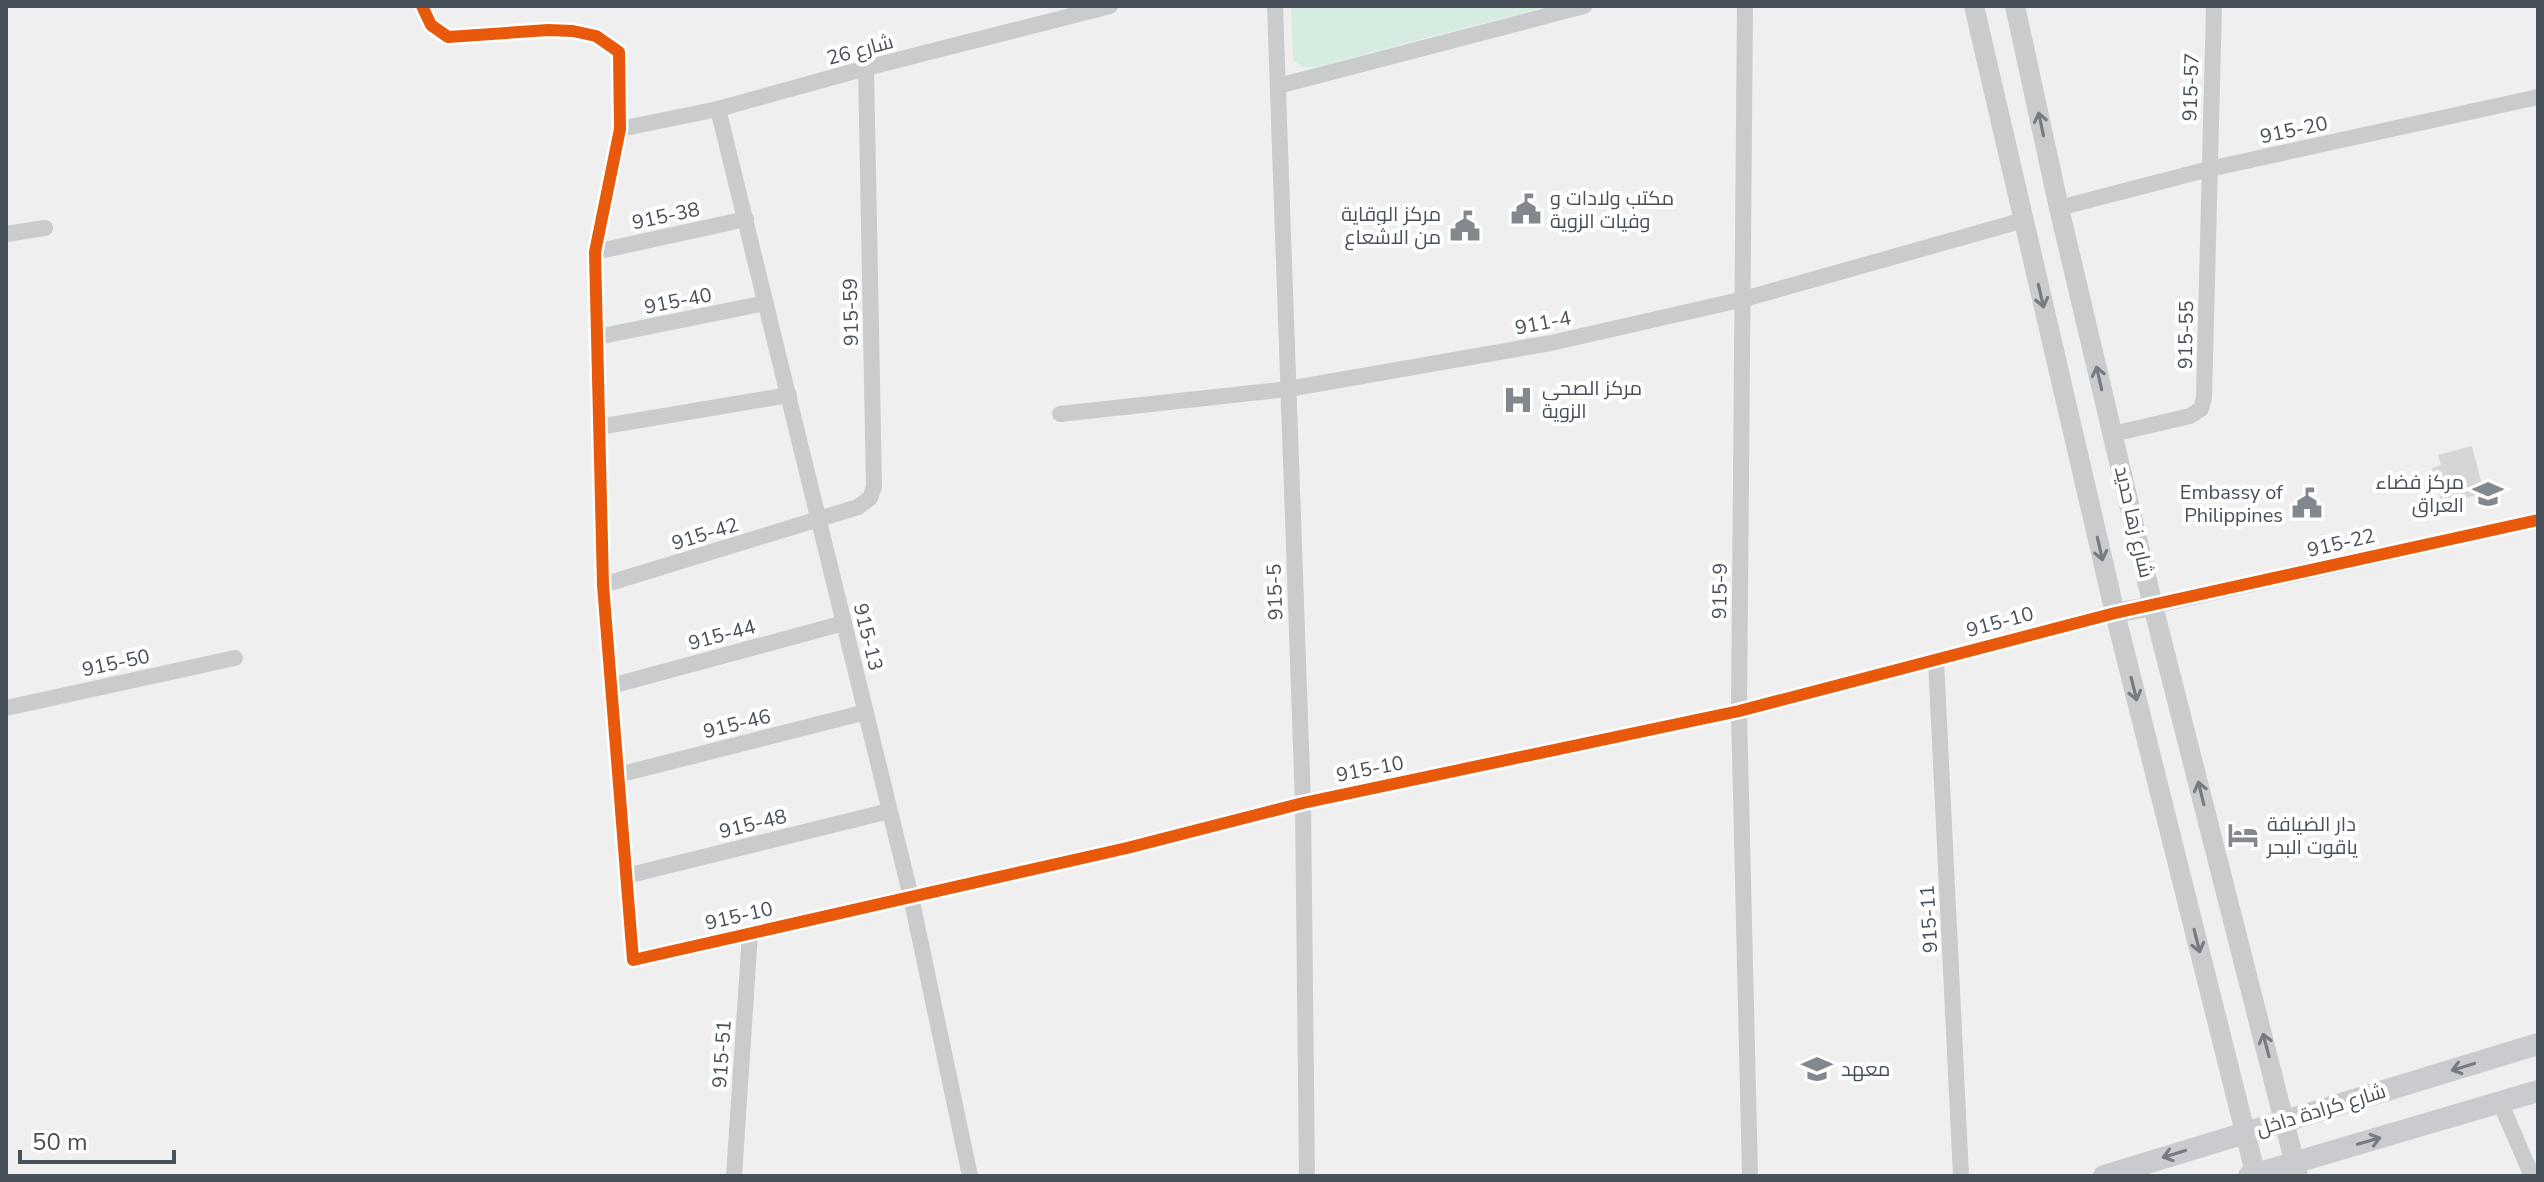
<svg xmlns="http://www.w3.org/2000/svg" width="2544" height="1182" viewBox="0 0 2544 1182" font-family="'Nunito Sans',Cairo,sans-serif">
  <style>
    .green { fill: #d6ece0 }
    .building { fill: #d5d6d8 }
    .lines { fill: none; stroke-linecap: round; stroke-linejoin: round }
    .minor { stroke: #cacbcd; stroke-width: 16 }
    .tertiary { stroke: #cacbcd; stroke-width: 20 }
    .secondary { stroke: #cacbcf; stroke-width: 22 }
    .cycleway-casing { stroke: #fff; stroke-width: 17 }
    .cycleway { stroke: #e8590c; stroke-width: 12 }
    .oneway { stroke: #767b82 }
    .oneway2 { stroke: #767b83 }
    .labels { text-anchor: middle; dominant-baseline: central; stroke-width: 8; stroke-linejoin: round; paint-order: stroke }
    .street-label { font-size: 20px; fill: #48505a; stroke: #fff }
    .poi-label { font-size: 20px; fill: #48505a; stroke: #fff; text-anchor: start }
  </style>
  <rect width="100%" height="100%" fill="#efefef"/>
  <!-- green -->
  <polygon class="green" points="1291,6 1549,6 1315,67 1302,67 1293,60"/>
  <!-- building -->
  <polygon class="building" points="2472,446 2484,493 2442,504 2432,468 2441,465 2438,455"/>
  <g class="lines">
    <!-- minor -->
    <g class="minor">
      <polyline points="422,6 431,25 448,37 548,30 573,31 596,36 619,52 620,129 595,252 603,585 633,960 1127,848 1303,803 1739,711 2115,613"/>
      <polyline points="1275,6 1303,803 1307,1176"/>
      <polyline points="1745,6 1739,711 1750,1176"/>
      <polyline points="1278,86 1584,6"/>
      <polyline points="718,109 911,897 970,1176"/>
      <polyline points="620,129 718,109 866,68 1110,6"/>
      <polyline points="2059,208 2209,169 2538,97"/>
      <polyline points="6,234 45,228"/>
      <polyline points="595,252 746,219"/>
      <polyline points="597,337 766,303"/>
      <polyline points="1060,414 1288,389 1551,343 1744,299 2024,220"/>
      <polyline points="599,427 789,395"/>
      <polyline points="2113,434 2190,416 2201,409 2204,398 2214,6"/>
      <polyline points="603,585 858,507 870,498 874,487 866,68"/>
      <polyline points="2153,606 2538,520"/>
      <polyline points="1936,660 1961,1176"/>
      <polyline points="611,686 844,623"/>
      <polyline points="6,708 235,658"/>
      <polyline points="618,775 866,712"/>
      <polyline points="626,876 889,811"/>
      <polyline points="2500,1102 2532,1176"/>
      <polyline points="734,1176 750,934"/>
    </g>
    <!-- tertiary -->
    <g class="tertiary">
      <polyline points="1974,6 2115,613 2256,1176"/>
      <polyline points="2015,6 2059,208 2153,606 2298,1176"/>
      <polyline points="2115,613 2153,606"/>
    </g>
    <!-- secondary -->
    <g class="secondary">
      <polyline points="2104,1176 2538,1044"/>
      <polyline points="2249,1176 2538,1091"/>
    </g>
    <!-- cycleway casing -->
    <g class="cycleway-casing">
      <polyline id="cycleway" points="422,6 431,25 448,37 548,30 573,31 596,36 619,52 620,129 595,252 603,585 633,960 1127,848 1303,803 1739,711 2115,613 2538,520"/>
    </g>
    <!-- cycleway -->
    <use href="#cycleway" class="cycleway"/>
  </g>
  <!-- one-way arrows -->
  <defs><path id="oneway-shaft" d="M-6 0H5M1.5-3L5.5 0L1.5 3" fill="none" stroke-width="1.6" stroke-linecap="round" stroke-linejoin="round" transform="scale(2)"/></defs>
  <g class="oneway">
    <use href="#oneway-shaft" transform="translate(2041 124) rotate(-102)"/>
    <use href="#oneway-shaft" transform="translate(2041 296) rotate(77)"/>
    <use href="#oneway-shaft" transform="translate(2099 378) rotate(-103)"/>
    <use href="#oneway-shaft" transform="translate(2100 549) rotate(77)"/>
    <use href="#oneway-shaft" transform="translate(2134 689) rotate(76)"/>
    <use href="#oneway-shaft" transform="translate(2201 793) rotate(-104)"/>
    <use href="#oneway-shaft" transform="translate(2197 941) rotate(76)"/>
    <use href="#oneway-shaft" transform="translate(2266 1045) rotate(-105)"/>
  </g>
  <g class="oneway2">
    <use href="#oneway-shaft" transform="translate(2463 1067) rotate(163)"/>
    <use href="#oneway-shaft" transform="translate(2369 1141) rotate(-16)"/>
    <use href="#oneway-shaft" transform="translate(2174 1154) rotate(163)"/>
  </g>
  <!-- icons -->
  <defs>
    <g id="civic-bare" transform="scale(2.4)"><path d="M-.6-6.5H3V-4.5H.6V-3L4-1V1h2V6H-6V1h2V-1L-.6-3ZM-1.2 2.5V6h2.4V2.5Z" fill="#82888e" stroke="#fff" stroke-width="2.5" paint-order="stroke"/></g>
    <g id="hospital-bare" transform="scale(2.4)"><path d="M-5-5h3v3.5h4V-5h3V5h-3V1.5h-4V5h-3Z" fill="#82888e" stroke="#fff" stroke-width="2.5" paint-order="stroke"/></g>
    <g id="school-bare" transform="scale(2.4)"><path d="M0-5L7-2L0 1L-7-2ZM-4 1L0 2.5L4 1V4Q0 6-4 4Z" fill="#82888e" stroke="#fff" stroke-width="2.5" paint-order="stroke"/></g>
    <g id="hotel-bare" transform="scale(2.4)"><path d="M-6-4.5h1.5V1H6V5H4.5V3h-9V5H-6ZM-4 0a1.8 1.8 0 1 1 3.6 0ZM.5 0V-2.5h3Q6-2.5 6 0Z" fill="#82888e" stroke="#fff" stroke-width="2.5" paint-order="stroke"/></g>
  </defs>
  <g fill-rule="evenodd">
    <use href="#civic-bare" x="1526" y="209"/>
    <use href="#civic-bare" x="1465" y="226"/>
    <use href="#hospital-bare" x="1518" y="400"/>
    <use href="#school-bare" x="2488" y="494"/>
    <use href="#civic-bare" x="2307" y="503"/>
    <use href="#hotel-bare" x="2243" y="835"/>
    <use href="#school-bare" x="1817" y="1069"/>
  </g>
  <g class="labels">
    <!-- street labels -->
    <g class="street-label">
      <text transform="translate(860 50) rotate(-15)">شارع 26</text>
      <text transform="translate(2191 87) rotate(-88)">915-57</text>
      <text transform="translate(2294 130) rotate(-12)">915-20</text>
      <text transform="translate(666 216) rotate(-12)">915-38</text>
      <text transform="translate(678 301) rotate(-11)">915-40</text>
      <text transform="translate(851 312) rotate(-91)">915-59</text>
      <text transform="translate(1543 323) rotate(-11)">911-4</text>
      <text transform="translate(2186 335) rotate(-89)">915-55</text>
      <text transform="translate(2134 522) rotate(77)">شارع زها حديد</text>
      <text transform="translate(705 534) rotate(-17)">915-42</text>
      <text transform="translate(2341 543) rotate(-13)">915-22</text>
      <text transform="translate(1720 591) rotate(-89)">915-9</text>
      <text transform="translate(1275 592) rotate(-92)">915-5</text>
      <text transform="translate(2000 622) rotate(-15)">915-10</text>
      <text transform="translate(722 635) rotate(-15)">915-44</text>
      <text transform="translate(868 637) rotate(76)">915-13</text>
      <text transform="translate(116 663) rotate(-12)">915-50</text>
      <text transform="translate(737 724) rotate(-14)">915-46</text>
      <text transform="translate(1370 769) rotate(-11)">915-10</text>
      <text transform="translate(753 824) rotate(-14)">915-48</text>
      <text transform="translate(739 916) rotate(-13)">915-10</text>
      <text transform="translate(1929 919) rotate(-93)">915-11</text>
      <text transform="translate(722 1054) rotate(-86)">915-51</text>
      <text transform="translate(2321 1110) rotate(-17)">شارع كرادة داخل</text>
    </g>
    <!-- poi labels -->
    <g class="poi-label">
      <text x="1550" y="198">مكتب ولادات و<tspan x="1550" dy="23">وفيات الزوية</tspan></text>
      <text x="1441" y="214" text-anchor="end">مركز الوقاية<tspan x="1441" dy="23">من الاشعاع</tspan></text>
      <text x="1542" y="388">مركز الصحي<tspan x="1542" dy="23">الزوية</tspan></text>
      <text x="2464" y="482" text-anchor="end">مركز فضاء<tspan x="2464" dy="23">العراق</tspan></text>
      <text x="2283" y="492" text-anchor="end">Embassy of<tspan x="2283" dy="23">Philippines</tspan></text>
      <text x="2267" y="824">دار الضيافة<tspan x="2267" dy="23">ياقوت البحر</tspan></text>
      <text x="1841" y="1069">معهد</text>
    </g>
  </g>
  <!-- border -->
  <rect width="2544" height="1182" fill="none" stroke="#48505a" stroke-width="16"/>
  <!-- scale -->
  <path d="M20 1150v12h154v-12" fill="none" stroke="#48505a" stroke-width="4"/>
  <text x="32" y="1150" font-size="24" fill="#48505a" stroke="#ffffff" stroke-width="6" paint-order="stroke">50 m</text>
</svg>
